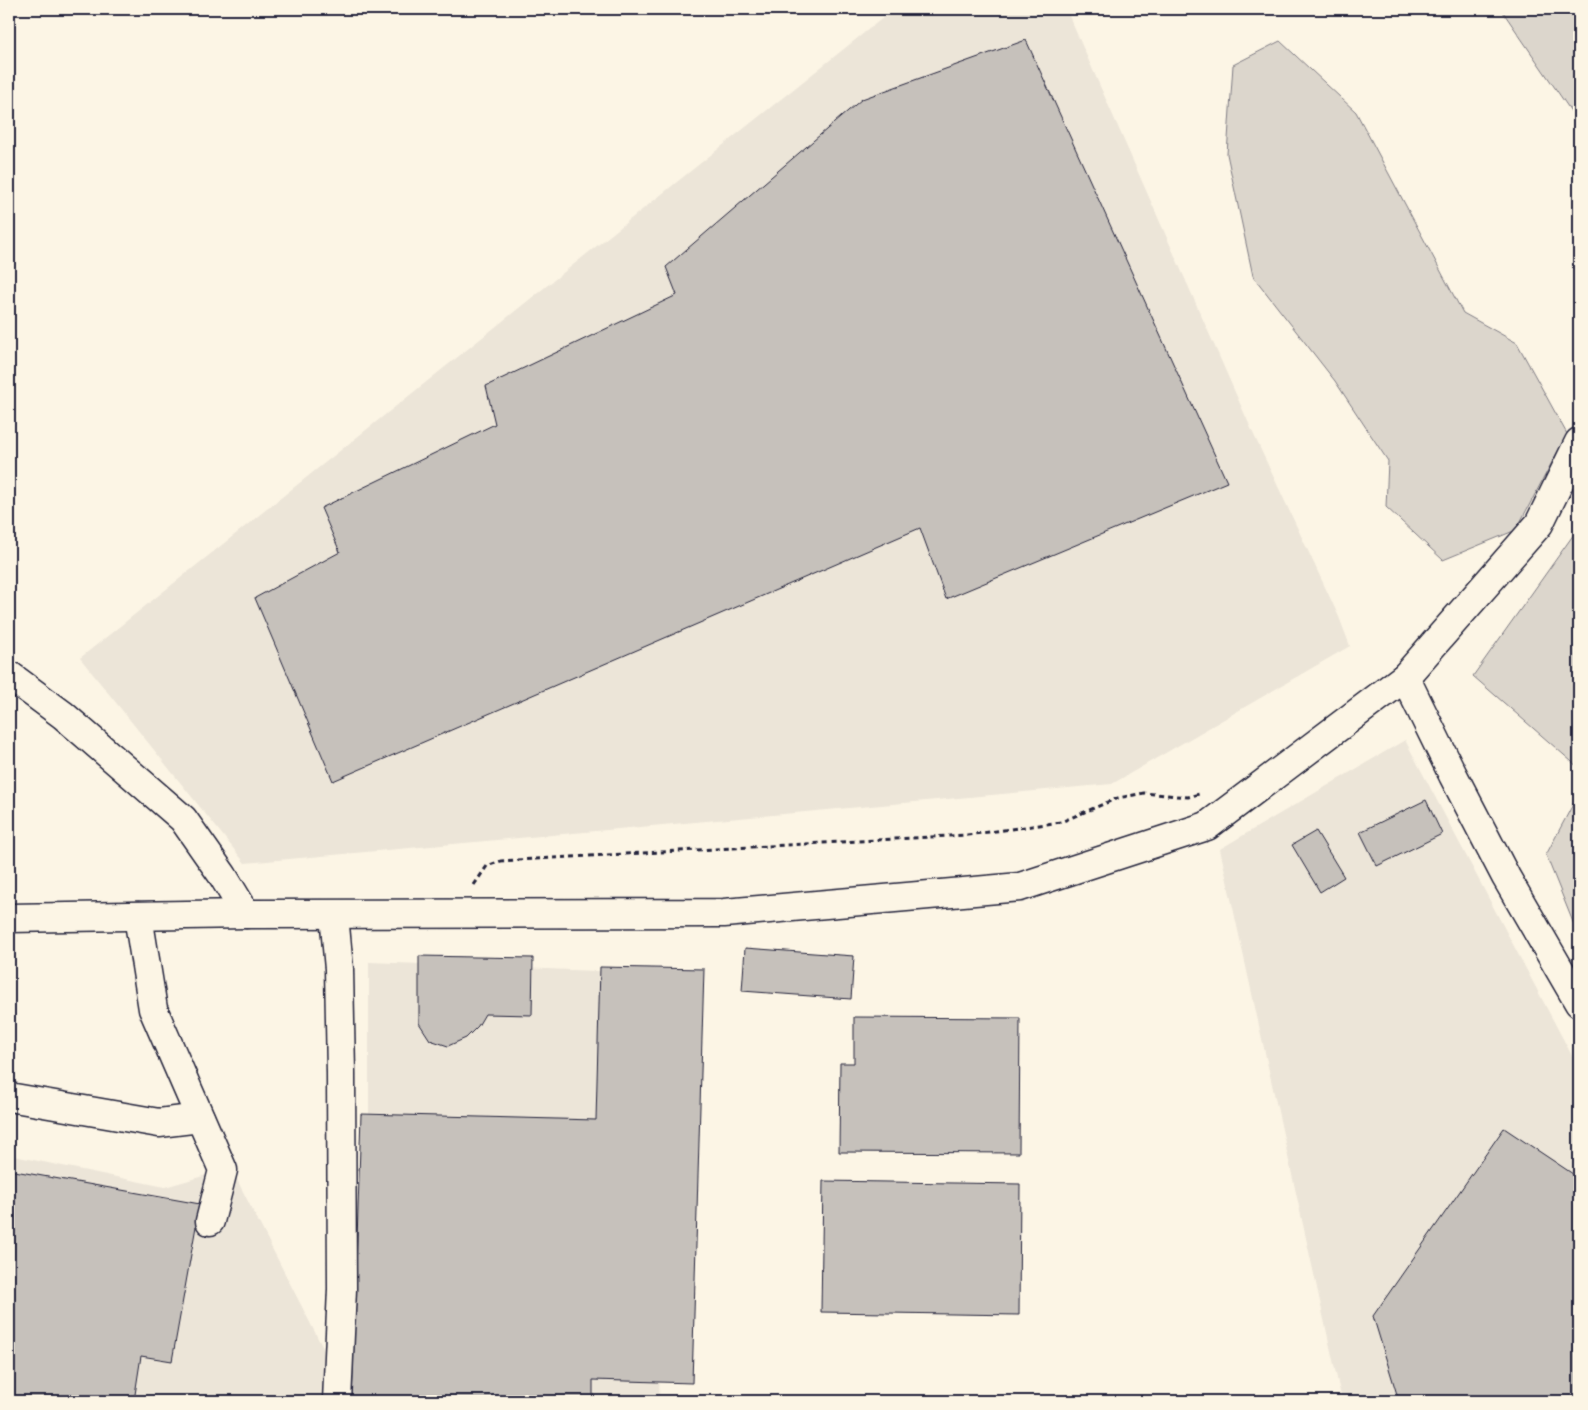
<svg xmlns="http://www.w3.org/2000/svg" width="1588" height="1410" viewBox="0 0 1588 1410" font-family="Pangolin,sans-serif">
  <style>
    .built { fill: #ece5d8 }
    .green { fill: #dcd6cc; stroke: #7f7c84 }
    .building { fill: #c6c1bb; stroke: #22223b }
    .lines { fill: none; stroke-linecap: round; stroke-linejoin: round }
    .minor-casing { stroke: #22223b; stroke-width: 31 }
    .path { stroke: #22223b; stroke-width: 3; stroke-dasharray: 5 4; stroke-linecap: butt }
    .minor { stroke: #fcf5e5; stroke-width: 28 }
  </style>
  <rect width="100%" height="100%" fill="#fcf5e5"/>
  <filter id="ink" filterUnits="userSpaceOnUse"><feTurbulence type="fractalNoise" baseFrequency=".02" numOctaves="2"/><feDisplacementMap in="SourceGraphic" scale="10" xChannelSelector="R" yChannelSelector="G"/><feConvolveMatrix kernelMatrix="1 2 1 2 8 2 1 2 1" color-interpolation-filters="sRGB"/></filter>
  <g filter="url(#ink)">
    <!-- built -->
    <g class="built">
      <polygon points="894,9 1066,9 1253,433 1339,617 1350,646 1112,784 245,863 80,658"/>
      <polygon points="1405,740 1579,1069 1579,1401 1342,1401 1220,849"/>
      <polygon points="369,962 672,974 659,1401 369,1401"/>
      <polygon points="9,1155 165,1187 231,1168 348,1397 346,1401 9,1401"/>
    </g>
    <!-- green -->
    <g class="green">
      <polygon points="1501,9 1579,9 1579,123"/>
      <polygon points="1280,41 1356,112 1463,313 1517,343 1567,434 1516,530 1443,560 1386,507 1388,461 1335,381 1253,276 1227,154 1233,65"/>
      <polygon points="1579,527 1579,768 1473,676"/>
      <polygon points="1579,793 1579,937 1546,855"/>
    </g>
    <!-- building -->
    <g class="building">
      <polygon points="1026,40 1227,482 946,599 920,528 333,781 255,598 340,552 321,508 495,424 486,386 677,295 666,267 862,99"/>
      <polygon points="1426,800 1442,834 1377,866 1360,832"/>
      <polygon points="1316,831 1344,877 1320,892 1292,845"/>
      <polygon points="745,948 854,956 851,999 742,991"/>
      <polygon points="419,956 533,958 532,1015 485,1014 478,1026 466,1038 448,1046 430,1040 419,1023"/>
      <polygon points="600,967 704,969 692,1383 593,1380 593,1401 352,1401 361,1114 596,1120"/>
      <polygon points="854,1017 1020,1018 1019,1153 839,1152 840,1063 854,1063"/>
      <polygon points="1504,1128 1579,1178 1579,1401 1399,1401 1373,1316"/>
      <polygon points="9,1170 200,1204 172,1361 141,1356 134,1401 38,1401 9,1396"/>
      <polygon points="823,1181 1020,1184 1019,1315 821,1312"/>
    </g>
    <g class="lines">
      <!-- minor casing -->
      <g class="minor-casing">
        <g id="minor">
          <polyline points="9,675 63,715 183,819 223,876 246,914"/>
          <polyline points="1405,677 1453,775 1506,877 1579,1003"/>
          <polyline points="334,915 339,969 341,1073 342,1289 337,1401"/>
          <polyline points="138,916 153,1009 223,1170 210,1221"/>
          <polyline points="9,918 246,914 724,913 1020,887 1207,826 1405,677 1539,524 1579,442"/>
          <polyline points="9,1097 159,1123 200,1118"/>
        </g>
      </g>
      <!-- path -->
      <g class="path">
        <polyline points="9,16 14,9"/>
        <polyline points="474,885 487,866 501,861 967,835 1061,822 1118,798 1144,793 1188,797 1199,794"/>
      </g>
      <!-- minor -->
      <use href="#minor" class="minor"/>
    </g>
  </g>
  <!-- margin -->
  <rect width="1588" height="1410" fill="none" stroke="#fcf5e5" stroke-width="30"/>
  <rect x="15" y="15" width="1558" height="1380" fill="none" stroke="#22223b" stroke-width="2" filter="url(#ink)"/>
</svg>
